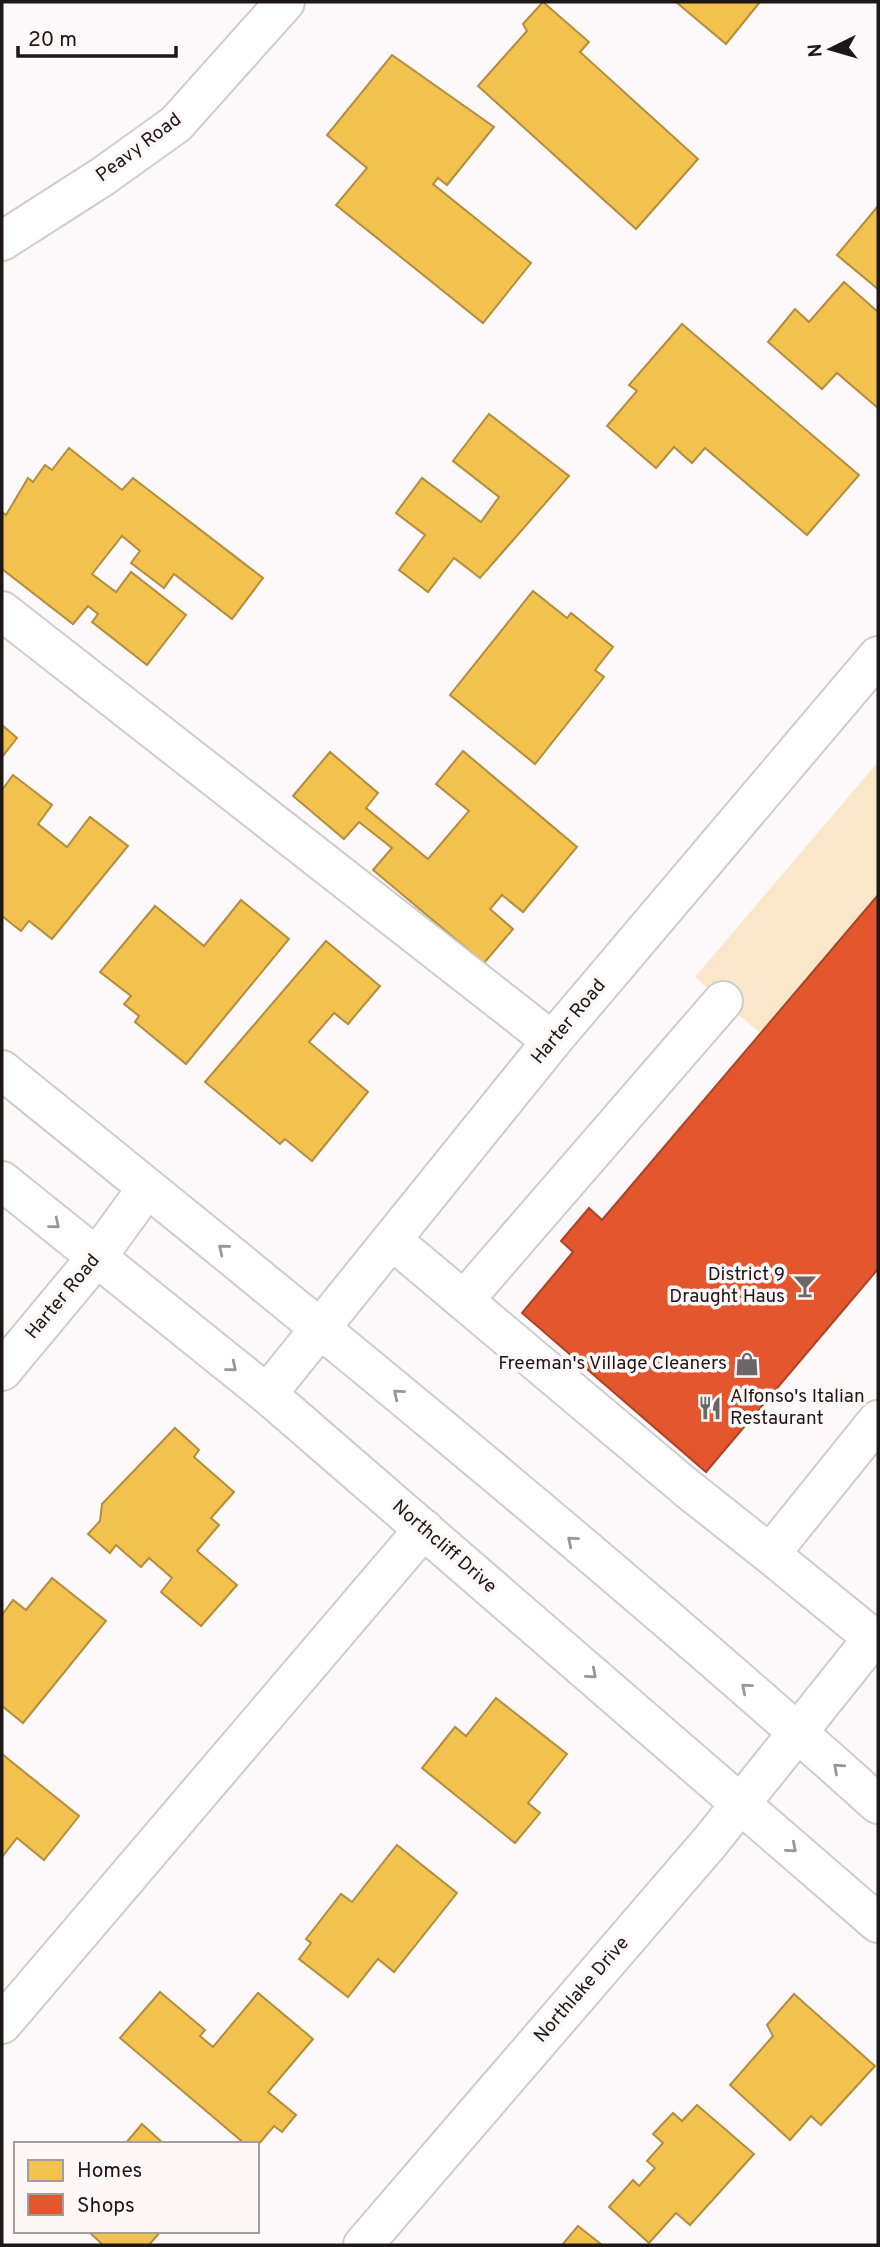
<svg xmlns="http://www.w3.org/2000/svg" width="880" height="2247" viewBox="0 0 880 2247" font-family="Overpass,sans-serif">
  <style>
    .green { fill: #fae6c8 }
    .homes { fill: #f2c14e; stroke: #b28e3e; stroke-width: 2 }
    .shops { fill: #e4572e; stroke: #a84427; stroke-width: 2 }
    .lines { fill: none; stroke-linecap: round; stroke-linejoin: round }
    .minor-casing { stroke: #d0cccc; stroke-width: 42 }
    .minor { stroke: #fffefe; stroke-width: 38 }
    .oneway { stroke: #999696 }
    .labels { text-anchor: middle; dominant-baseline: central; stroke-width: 7; stroke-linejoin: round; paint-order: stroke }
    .street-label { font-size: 19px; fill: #1d1718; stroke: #fef7f8 }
    .poi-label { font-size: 19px; fill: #1d1718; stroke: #fef7f8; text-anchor: end }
  </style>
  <rect width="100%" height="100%" fill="#fdf8f9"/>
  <!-- green -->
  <polygon class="green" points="878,762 878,895 760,1033 695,977"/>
  <!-- homes -->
  <g class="homes">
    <polygon points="543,2 589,42 580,52 698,159 636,229 478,86 527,31 523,24"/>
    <polygon points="676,2 760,2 726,44"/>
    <polygon points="392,55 494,127 447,185 438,178 433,184 531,263 483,323 336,205 367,168 327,135"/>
    <polygon points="878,206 878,289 837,255"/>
    <polygon points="844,282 878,312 878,408 837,373 822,389 768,342 795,309 809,322"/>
    <polygon points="682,324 859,475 807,535 705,448 692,463 674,447 656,468 607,426 637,391 629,385"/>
    <polygon points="489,414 569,476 480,578 454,558 428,592 399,570 425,535 396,513 422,478 481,522 499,497 453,461"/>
    <polygon points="69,448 122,490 133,478 263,578 232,619 174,574 164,588 131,563 140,551 122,536 92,574 116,592 131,572 186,615 147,665 92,622 98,614 88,606 73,624 2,569 2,512 6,515 28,478 33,482 45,465 52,470"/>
    <polygon points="533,591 567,618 571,613 613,647 595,670 604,677 535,764 450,695"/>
    <polygon points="2,725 17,738 2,757"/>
    <polygon points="463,751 577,847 523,912 502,895 490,909 513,929 484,963 373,870 392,848 359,822 344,839 293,796 330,752 378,793 366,808 428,859 469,811 436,784"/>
    <polygon points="13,775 52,805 38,824 67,847 90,817 128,846 52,939 29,921 21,931 2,916 2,790"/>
    <polygon points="241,900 289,939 186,1064 135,1022 139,1016 124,1004 131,996 100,972 155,906 204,946"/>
    <polygon points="326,941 380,986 348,1024 334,1013 309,1042 368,1092 312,1161 285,1139 280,1144 205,1082"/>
    <polygon points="175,1428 199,1450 194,1457 234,1492 211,1518 219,1525 197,1551 237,1585 201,1626 161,1592 172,1578 149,1558 141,1567 116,1545 110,1553 88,1534 100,1521 102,1504"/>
    <polygon points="52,1578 106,1621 23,1723 2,1706 2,1615 13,1600 26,1610"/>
    <polygon points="496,1698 567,1754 528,1803 540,1813 515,1843 422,1768 455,1727 466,1736"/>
    <polygon points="2,1754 79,1816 44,1860 17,1838 2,1857"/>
    <polygon points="397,1845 457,1893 394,1972 378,1959 348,1997 299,1959 311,1943 306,1939 341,1894 352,1902"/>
    <polygon points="160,1992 205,2030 200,2036 213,2047 258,1993 313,2039 268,2092 296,2115 282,2132 274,2126 257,2146 257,2144 245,2144 120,2038"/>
    <polygon points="794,1994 875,2066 821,2125 811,2116 790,2140 730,2085 773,2036 767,2025"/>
    <polygon points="697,2105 754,2154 690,2225 676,2213 649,2243 609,2207 633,2180 639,2186 655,2168 647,2161 663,2143 653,2134 673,2113 682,2121"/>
    <polygon points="142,2124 164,2144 125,2144"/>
    <polygon points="578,2226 602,2245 562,2245"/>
    <polygon points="88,2231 161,2231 149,2245 103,2245"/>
  </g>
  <!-- shops -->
  <polygon class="shops" points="878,895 878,1269 706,1472 522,1313 573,1252 561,1241 589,1208 602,1220"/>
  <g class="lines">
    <!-- minor casing -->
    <g class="minor-casing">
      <g id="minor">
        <polyline points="2,241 102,177 176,124 285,2"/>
        <polyline points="2,611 552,1041"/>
        <path d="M 2,1070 C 298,1309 595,1550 878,1804"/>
        <polyline points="2,1181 267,1394 878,1923"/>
        <polyline points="393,1241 688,1489 770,1554"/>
        <polyline points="464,1300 723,1001"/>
        <polyline points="2,1371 96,1258 147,1188"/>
        <polyline points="267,1394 552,1041 878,656"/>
        <polyline points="2,2024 424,1529"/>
        <polyline points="363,2245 710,1842 873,1638 770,1554 878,1420"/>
      </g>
    </g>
    <!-- minor -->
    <use href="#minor" class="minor"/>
  </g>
  <!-- one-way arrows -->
  <defs><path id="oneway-chevron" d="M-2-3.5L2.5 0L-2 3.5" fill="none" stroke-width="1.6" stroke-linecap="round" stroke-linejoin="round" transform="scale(1.75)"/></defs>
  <g class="oneway">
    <use href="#oneway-chevron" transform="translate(55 1224) rotate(39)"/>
    <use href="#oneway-chevron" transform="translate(223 1249) rotate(-141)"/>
    <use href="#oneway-chevron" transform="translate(232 1367) rotate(39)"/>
    <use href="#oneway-chevron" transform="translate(398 1394) rotate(-140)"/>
    <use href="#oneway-chevron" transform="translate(572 1541) rotate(-140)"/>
    <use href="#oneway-chevron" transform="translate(592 1674) rotate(41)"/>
    <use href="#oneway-chevron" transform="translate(746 1688) rotate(-140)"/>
    <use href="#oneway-chevron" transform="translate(838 1768) rotate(-138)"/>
    <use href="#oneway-chevron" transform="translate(792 1848) rotate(41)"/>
  </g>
  <!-- icons -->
  <defs>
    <g id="bar-bare" transform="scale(1.89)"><path d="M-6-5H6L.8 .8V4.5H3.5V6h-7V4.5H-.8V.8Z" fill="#6b6667" stroke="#fef7f8" stroke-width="2.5" paint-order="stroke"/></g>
    <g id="shop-bare" transform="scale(1.89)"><path d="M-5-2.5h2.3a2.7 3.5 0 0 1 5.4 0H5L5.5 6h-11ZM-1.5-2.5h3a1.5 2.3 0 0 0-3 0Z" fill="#6b6667" stroke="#fef7f8" stroke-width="2.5" paint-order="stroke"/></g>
    <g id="restaurant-bare" transform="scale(1.89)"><path d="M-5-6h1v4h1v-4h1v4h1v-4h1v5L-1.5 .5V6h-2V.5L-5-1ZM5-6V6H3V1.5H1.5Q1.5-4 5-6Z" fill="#6b6667" stroke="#fef7f8" stroke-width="2.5" paint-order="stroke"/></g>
  </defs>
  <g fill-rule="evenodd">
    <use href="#bar-bare" x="805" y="1286"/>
    <use href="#shop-bare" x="747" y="1364"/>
    <use href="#restaurant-bare" x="710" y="1408"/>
  </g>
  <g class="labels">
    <!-- street labels -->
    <g class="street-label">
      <text transform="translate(139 148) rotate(-37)">Peavy Road</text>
      <text transform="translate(569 1022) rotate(-50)">Harter Road</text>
      <text transform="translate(63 1297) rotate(-50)">Harter Road</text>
      <text transform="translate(444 1547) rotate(41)">Northcliff Drive</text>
      <text transform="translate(582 1990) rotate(-49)">Northlake Drive</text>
    </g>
    <!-- poi labels -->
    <g class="poi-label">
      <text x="785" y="1275">District 9<tspan x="785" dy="22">Draught Haus</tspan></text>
      <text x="727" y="1364">Freeman's Village Cleaners</text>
      <text x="730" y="1397" text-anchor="start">Alfonso's Italian<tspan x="730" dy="22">Restaurant</tspan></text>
    </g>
  </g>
  <!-- border -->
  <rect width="880" height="2247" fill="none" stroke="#1d1718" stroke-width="7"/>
  <!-- legend -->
  <rect x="14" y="2142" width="245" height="91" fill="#fef7f8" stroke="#a49d9e" stroke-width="2"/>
  <rect x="28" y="2160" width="35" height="21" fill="#f2c14e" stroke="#a49d9e" stroke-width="2"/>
  <text x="77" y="2177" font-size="21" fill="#1d1718">Homes</text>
  <rect x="28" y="2194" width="35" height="21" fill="#e4572e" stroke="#a49d9e" stroke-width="2"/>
  <text x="77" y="2212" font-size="21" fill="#1d1718">Shops</text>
  <!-- north arrow -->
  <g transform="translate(831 49) rotate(265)" stroke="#fef7f8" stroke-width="5" paint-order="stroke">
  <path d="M0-5L12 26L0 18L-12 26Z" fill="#1d1718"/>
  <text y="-10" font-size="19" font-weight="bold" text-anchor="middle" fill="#1d1718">N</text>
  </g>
  <!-- scale -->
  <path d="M18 46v10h158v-10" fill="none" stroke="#1d1718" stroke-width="3.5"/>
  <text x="28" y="46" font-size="21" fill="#1d1718" stroke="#fef7f8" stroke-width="5" paint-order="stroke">20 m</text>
</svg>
